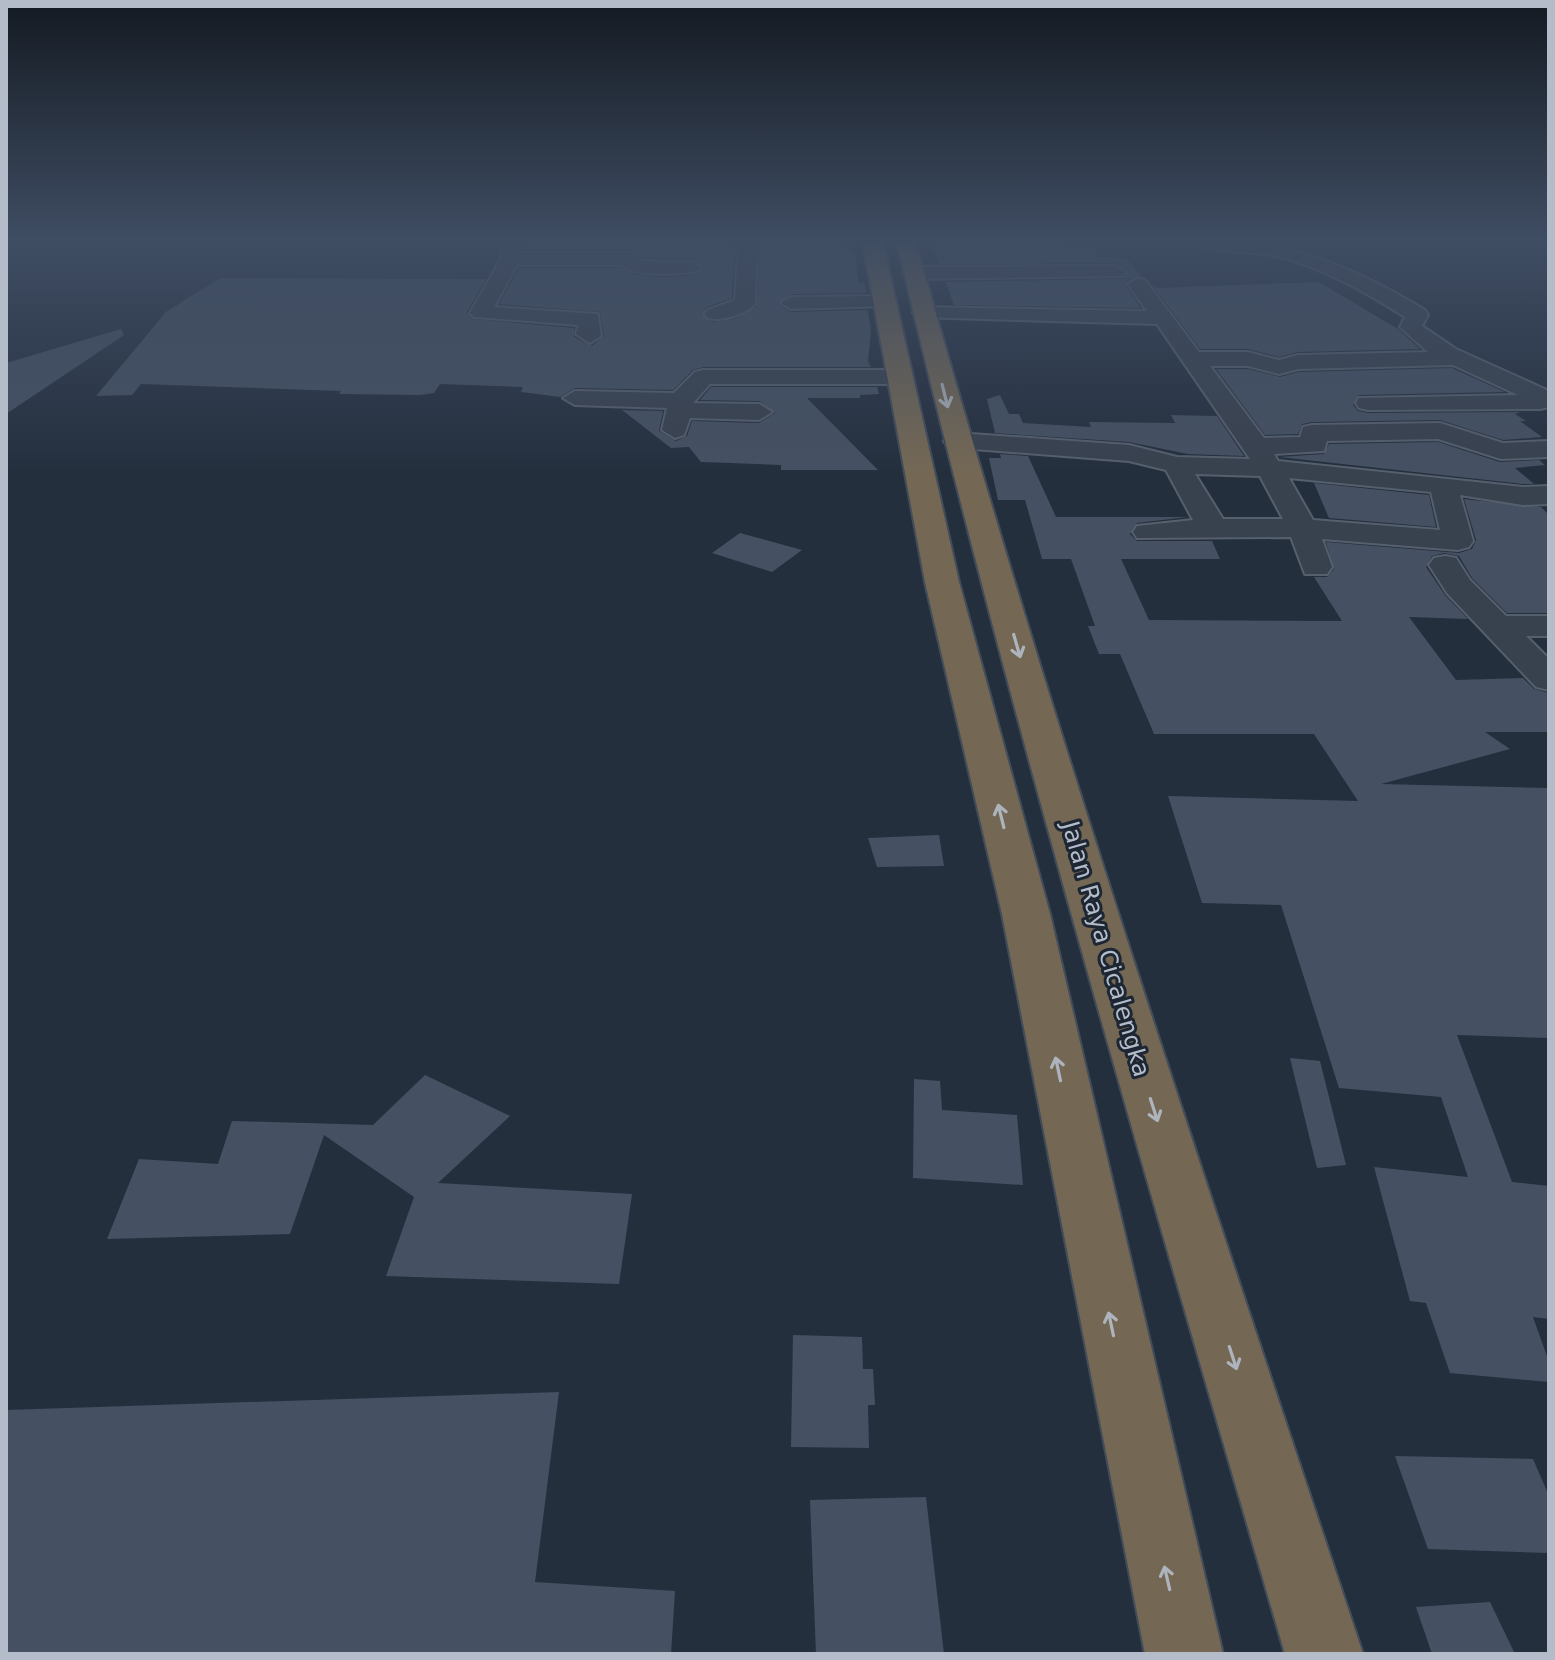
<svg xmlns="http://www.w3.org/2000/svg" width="1555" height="1660" viewBox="0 0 1555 1660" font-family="'DejaVu Sans',sans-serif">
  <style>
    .building { fill: #455162 }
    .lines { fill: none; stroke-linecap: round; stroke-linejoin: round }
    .minor-casing { stroke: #565f6c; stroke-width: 4 }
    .highway-casing { stroke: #434c59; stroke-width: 4 }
    .minor { fill: #38414e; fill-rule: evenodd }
    .highway { fill: #746855; fill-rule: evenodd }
    .oneway { stroke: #aeb4bd }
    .labels { text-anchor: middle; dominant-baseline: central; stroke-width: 6; stroke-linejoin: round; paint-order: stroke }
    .street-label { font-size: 24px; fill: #b4bcc9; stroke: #1d2633 }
  </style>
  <rect width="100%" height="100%" fill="#242f3e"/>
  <!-- building -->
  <g class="building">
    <polygon points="548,239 736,239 732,298 707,307 701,314 713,322 734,319 757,306 760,239 846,239 846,251 854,251 859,283 865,283 866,293 791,294 778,304 791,312 868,310 871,331 868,361 871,367 703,367 693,370 673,390 575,388 560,397 521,392 523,387 440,384 434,393 420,395 339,394 341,391 141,384 132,395 96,396 166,312 220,278 486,279 467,312 472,319 574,328 574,337 592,346 604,336 600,312 499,304 519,268 621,268 634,274 660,277 686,276 704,269 691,259 643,258 640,252 632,250 522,250 521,241"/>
    <polygon points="930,239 1059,239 1075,249 1092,248 1100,257 1126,258 1140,275 1126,281 1126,286 1141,308 954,305 946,282 1123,279 1129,271 1116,263 939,264"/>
    <polygon points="1319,282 1398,329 1420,349 1298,352 1279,357 1248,349 1200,349 1151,283 1157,288"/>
    <polygon points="121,329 124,335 6,414 6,363"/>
    <polygon points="1452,368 1505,392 1359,395 1353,405 1358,411 1368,413 1520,412 1515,414 1526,421 1520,421 1542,437 1503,440 1440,420 1312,422 1302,424 1298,434 1265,435 1216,369 1248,369 1280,377 1299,372"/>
    <polygon points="711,387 877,387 879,394 860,395 860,398 807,398 878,470 781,470 781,465 701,462 689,447 671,448 622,410 663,411 659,431 676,441 687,436 692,421 759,423 775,413 759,401 700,400"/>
    <polygon points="1000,395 1009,414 1019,414 1023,423 1091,427 1089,422 1175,423 1171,415 1217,416 1244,456 1188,454 1129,442 995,433 987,399"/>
    <polygon points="1438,442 1500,462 1539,460 1545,465 1515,468 1534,484 1523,484 1279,457 1324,454 1329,444"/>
    <polygon points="1000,454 1028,456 1056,517 1188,517 1137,523 1130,534 1137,541 1212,541 1220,559 1121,559 1149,620 1342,621 1314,577 1327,577 1334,569 1326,542 1459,553 1472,549 1476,540 1464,499 1541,507 1549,515 1549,613 1507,613 1472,578 1459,556 1444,553 1432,556 1426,567 1445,595 1468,619 1409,617 1456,680 1523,678 1534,689 1549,693 1549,732 1485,732 1510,749 1381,784 1549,788 1549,1038 1457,1035 1512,1182 1549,1186 1549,1319 1533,1317 1549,1362 1549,1382 1450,1373 1426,1303 1410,1301 1374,1167 1468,1177 1441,1097 1339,1088 1281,905 1202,903 1168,796 1358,801 1314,734 1154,734 1120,654 1099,654 1088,626 1095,626 1071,559 1042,559 1025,500 998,500 989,458 1001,458"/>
    <polygon points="1314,483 1429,495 1436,527 1329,518"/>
    <polygon points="740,533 802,550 772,572 712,553"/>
    <polygon points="939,835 944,866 877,867 868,838"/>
    <polygon points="1290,1058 1320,1061 1346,1165 1317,1168"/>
    <polygon points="425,1075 510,1116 438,1183 632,1194 619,1284 386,1276 414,1197 324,1135 290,1234 107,1239 139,1159 218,1164 232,1121 373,1125"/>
    <polygon points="914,1079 940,1081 942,1110 1017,1115 1023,1185 913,1178"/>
    <polygon points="793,1335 862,1337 863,1369 873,1369 875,1405 868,1405 869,1448 791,1447"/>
    <polygon points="559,1392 535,1582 675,1591 671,1654 6,1654 6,1410"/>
    <polygon points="1395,1456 1533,1459 1549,1496 1549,1553 1428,1549"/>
    <polygon points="926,1497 944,1654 816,1654 810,1500"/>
    <polygon points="1490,1602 1515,1654 1432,1654 1416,1607"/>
  </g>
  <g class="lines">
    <!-- minor casing -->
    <g class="minor-casing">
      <g id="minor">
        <path d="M 500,239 L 518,239 L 519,253 L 632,253 L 639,255 L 641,261 L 691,262 L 701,268 C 692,277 627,276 622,265 L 517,265 L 494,307 L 598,314 L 601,336 L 590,343 L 576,334 L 578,325 L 474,317 L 470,313 L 501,259 Z"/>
        <path d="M 739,239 L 757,239 L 755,304 C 746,314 721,322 708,318 L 704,314 L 708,310 L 735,300 Z"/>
        <path d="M 1195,239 C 1285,239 1348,264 1425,310 L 1428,315 L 1422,326 L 1456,349 L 1549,391 L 1549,407 L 1540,409 L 1368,410 L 1359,408 L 1356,403 L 1359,398 L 1518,395 L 1453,365 L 1299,369 L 1279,374 L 1248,366 L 1210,366 L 1264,438 L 1300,437 L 1303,427 L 1312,425 L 1440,423 L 1503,443 L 1549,441 L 1549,457 L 1501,459 L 1438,439 L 1327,441 L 1324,451 L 1274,454 L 1278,461 L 1523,487 L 1549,486 L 1549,504 L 1523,505 L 1460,495 L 1473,541 L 1469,547 L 1458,550 L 1322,539 L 1332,567 L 1327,574 L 1305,574 L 1291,537 L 1137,538 L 1133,532 L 1137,526 L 1193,520 L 1166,470 L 1129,461 L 948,447 L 944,441 L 948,435 L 957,433 L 1129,445 L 1177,457 L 1250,459 L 1157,324 L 917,317 L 913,313 L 917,309 L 924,307 L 1147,311 L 1128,284 L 1138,278 L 1145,280 L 1199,352 L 1248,352 L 1279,360 L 1298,355 L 1428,352 L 1400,327 L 1405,317 C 1364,291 1320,266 1272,255 C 1250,250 1212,257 1195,239 ZM 1195,474 L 1260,476 L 1283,519 L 1223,519 ZM 1289,478 L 1431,492 L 1440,530 L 1313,520 Z"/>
        <polygon points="1116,266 1126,272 1123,276 913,279 903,273 913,267"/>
        <polygon points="884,296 891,298 894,302 891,306 791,309 781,303 791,297"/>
        <polygon points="703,370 900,370 912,377 900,384 710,384 693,403 759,404 772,412 759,420 690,418 684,435 675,438 662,430 667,408 575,405 563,398 575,391 674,393 695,372"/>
        <polygon points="1445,556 1456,558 1470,580 1506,616 1549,616 1549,636 1526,636 1549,659 1549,690 1536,687 1447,593 1429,565 1434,558"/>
      </g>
    </g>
    <!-- highway casing -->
    <g class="highway-casing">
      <g id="highway">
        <polygon points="862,239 882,239 959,582 1050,914 1223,1654 1145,1654 1002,914 925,582"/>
        <path d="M 896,239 L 915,239 C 1047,716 1207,1185 1363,1654 L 1285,1654 C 1148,1184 1008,715 896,239 Z"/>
      </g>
    </g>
    <!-- minor -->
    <use href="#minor" class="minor"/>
    <!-- highway -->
    <use href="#highway" class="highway"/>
  </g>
  <!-- one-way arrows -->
  <defs><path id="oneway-shaft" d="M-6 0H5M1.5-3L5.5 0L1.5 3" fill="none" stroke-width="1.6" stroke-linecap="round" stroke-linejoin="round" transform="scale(2)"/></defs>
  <g class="oneway">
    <use href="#oneway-shaft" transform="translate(945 396) rotate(76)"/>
    <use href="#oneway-shaft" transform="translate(1017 646) rotate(74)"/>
    <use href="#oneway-shaft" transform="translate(1001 816) rotate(-104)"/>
    <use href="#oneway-shaft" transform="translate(1058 1069) rotate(-102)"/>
    <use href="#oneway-shaft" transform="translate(1154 1110) rotate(72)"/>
    <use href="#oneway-shaft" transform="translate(1111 1324) rotate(-102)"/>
    <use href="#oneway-shaft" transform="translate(1233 1358) rotate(72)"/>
    <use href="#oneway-shaft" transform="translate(1167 1578) rotate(-103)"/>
  </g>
  <!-- sky -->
  <linearGradient id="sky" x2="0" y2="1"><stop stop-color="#141a22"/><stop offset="0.51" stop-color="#3f4d63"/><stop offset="1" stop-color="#3f4d63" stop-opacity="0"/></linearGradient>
  <rect width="1555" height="471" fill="url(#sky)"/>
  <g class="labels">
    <!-- street labels -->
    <g class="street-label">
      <text transform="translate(1106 949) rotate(74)">Jalan Raya Cicalengka</text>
    </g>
  </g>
  <!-- border -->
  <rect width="1555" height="1660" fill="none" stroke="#b4bcc9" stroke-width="16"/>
</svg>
